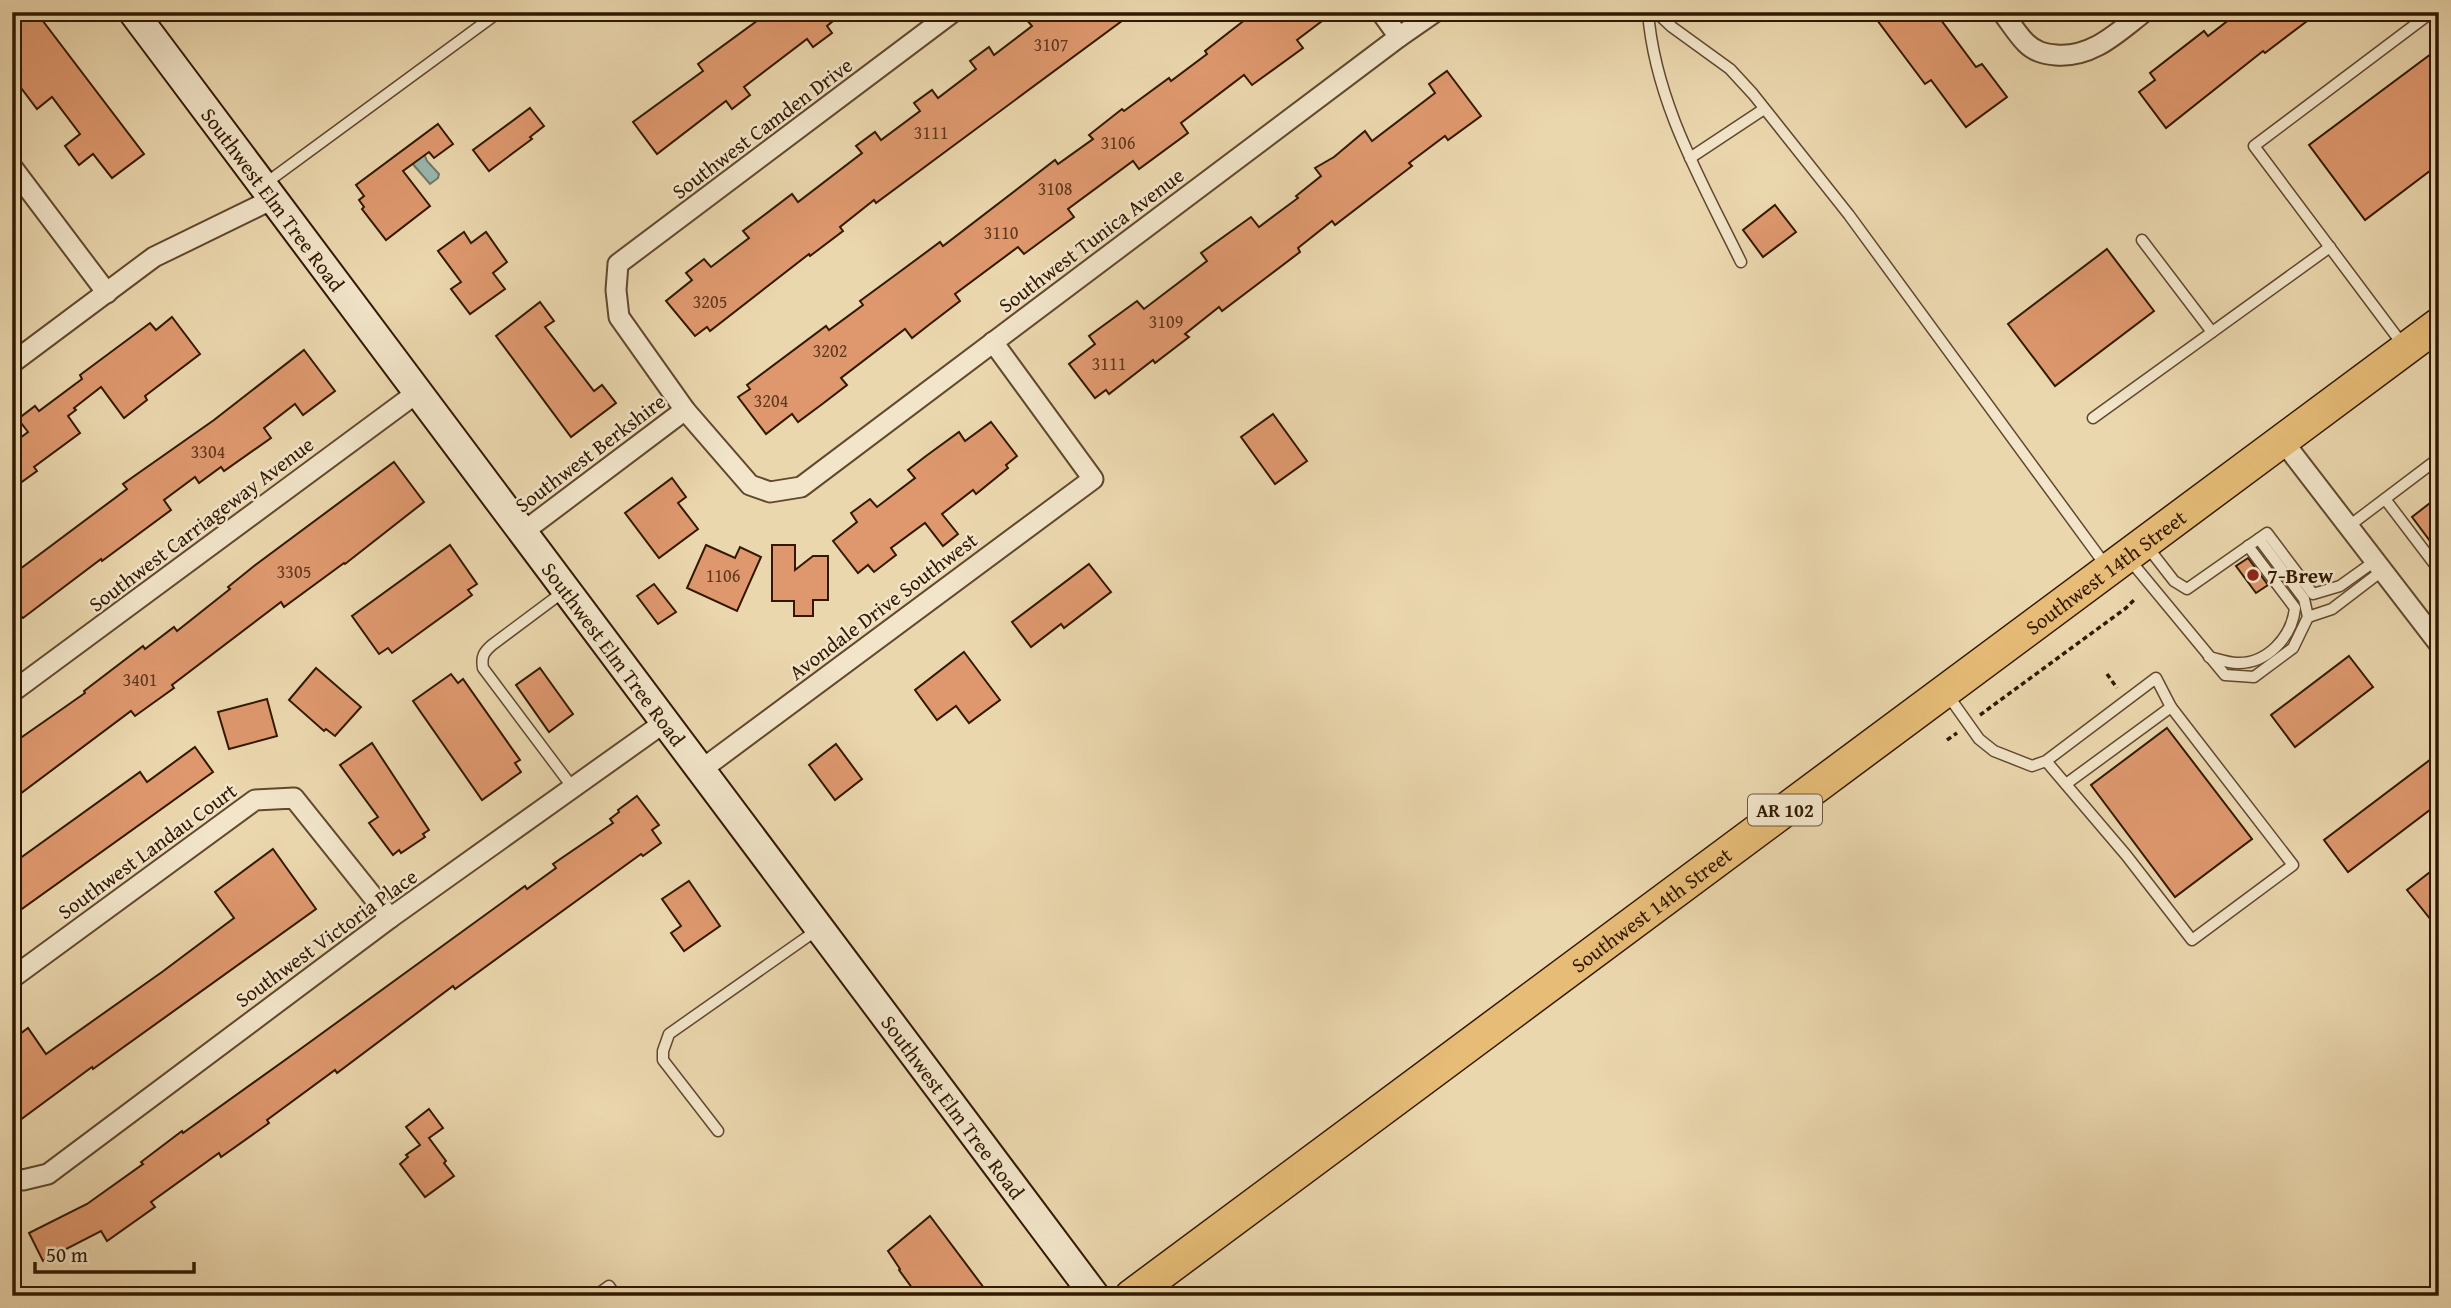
<svg xmlns="http://www.w3.org/2000/svg" width="2451" height="1308" viewBox="0 0 2451 1308" font-family="'Gentium Book Plus',serif">
  <style>
    .water { fill: #99b8b0; stroke: #6f786a; stroke-width: 2 }
    .building { fill: #df986e; stroke: #311800; stroke-width: 2 }
    .lines { fill: none; stroke-linecap: round; stroke-linejoin: round }
    .lane-casing { stroke: #60482c; stroke-width: 13 }
    .street-casing { stroke: #60482c; stroke-width: 23 }
    .secondary-casing { stroke: #311800; stroke-width: 32 }
    .primary-casing { stroke: #311800; stroke-width: 35 }
    .path { stroke: #311800; stroke-width: 3.5; stroke-dasharray: 5 3.5; stroke-linecap: butt }
    .lane { stroke: #f2e5ca; stroke-width: 10 }
    .street { stroke: #f2e5ca; stroke-width: 19 }
    .secondary { stroke: #f2e5ca; stroke-width: 28 }
    .primary { stroke: #e6bc77; stroke-width: 32 }
    .poi-dot { fill: #8f2418; stroke: #f2e5ca; stroke-width: 2.5 }
    .labels { text-anchor: middle; dominant-baseline: central; stroke-width: 5; stroke-linejoin: round; paint-order: stroke }
    .number-label { font-size: 18px; fill: #5c381c }
    .shield { fill: #f2e5ca; stroke: #6b563d; stroke-width: 2 }
    .shield-label { font-size: 19px; font-weight: bold; fill: #311800 }
    .street-label { font-size: 21px; fill: #311800; stroke: #f2e5ca }
    .poi-label { font-size: 21px; font-weight: bold; fill: #311800; stroke: #f2e5ca; text-anchor: start }
  </style>
  <rect width="100%" height="100%" fill="#ebd7ae"/>
  <filter id="stains"><feTurbulence type="fractalNoise" baseFrequency=".00286" numOctaves="4"/><feColorMatrix values="0 0 0 0 .2 0 0 0 0 .09 0 0 0 0 .02 0 0 0 .5 -.17"/></filter>
  <radialGradient id="worn" r=".72"><stop offset=".6" stop-color="#630" stop-opacity="0"/><stop offset="1" stop-color="#630" stop-opacity=".3"/></radialGradient>
  <!-- water -->
  <polygon class="water" points="423,151 427,161 439,174 438,178 430,184 411,162"/>
  <!-- building -->
  <g class="building">
    <polygon points="12,12 36,12 144,154 112,178 93,154 79,165 65,146 80,134 52,97 37,109 12,76"/>
    <polygon points="769,12 844,12 827,26 832,33 813,47 807,39 744,87 750,95 732,109 726,101 657,154 633,122 703,71 698,64"/>
    <polygon points="1035,12 1134,12 876,203 874,200 840,227 843,231 810,256 809,254 710,331 707,327 695,336 666,301 692,280 686,273 704,259 711,267 749,238 743,231 792,194 798,202 862,153 856,146 875,132 881,140 920,111 914,103 932,90 938,98 976,69 970,61 989,47 994,55 1032,26 1026,19"/>
    <polygon points="1255,12 1334,12 1297,40 1303,48 1252,85 1244,75 1181,123 1188,133 1139,169 1133,161 1068,209 1074,217 1047,237 1024,254 1018,247 955,294 960,301 930,324 912,338 905,329 841,378 847,385 821,405 798,422 792,414 766,434 738,397 750,389 747,385 826,326 829,330 863,305 860,301 894,276 940,242 943,246 1055,160 1058,164 1093,139 1089,135 1122,109 1124,111 1169,78 1171,81 1207,54 1205,51"/>
    <polygon points="1871,12 1935,12 1976,67 1982,64 2007,97 1966,127 1931,80 1925,84"/>
    <polygon points="2239,12 2319,12 2265,53 2263,51 2166,128 2139,92 2155,80 2150,73 2204,31 2208,36"/>
    <polygon points="2439,48 2439,164 2365,220 2309,145"/>
    <polygon points="1447,71 1481,116 1448,140 1445,136 1409,163 1412,166 1335,225 1332,221 1298,248 1300,252 1267,277 1222,311 1219,307 1185,334 1189,337 1155,363 1153,360 1109,394 1106,390 1095,398 1069,364 1095,344 1089,336 1137,301 1144,309 1207,261 1201,253 1251,217 1259,227 1298,198 1296,196 1321,176 1315,168 1334,157 1365,131 1372,141 1435,93 1429,84"/>
    <polygon points="530,108 544,126 530,137 532,139 489,171 473,150"/>
    <polygon points="438,124 453,144 434,158 429,152 403,171 430,206 386,240 362,209 364,207 359,200 364,196 356,185"/>
    <polygon points="1775,205 1796,232 1763,257 1743,230"/>
    <polygon points="464,232 471,243 486,232 507,262 493,273 505,289 470,314 451,289 461,282 438,251"/>
    <polygon points="2107,249 2154,311 2055,386 2008,324"/>
    <polygon points="540,302 554,321 545,327 594,391 602,385 616,403 571,437 496,336"/>
    <polygon points="172,317 200,354 145,396 147,400 124,418 101,387 74,408 76,410 68,416 80,433 34,467 37,471 12,489 12,444 28,432 18,419 35,406 39,411 82,379 80,375 150,323 156,330"/>
    <polygon points="304,350 335,391 303,415 295,404 264,428 271,438 224,471 221,467 199,483 195,477 164,500 171,510 102,561 101,559 23,618 20,615 12,621 12,575 127,489 123,484 214,420"/>
    <polygon points="1273,414 1307,461 1275,484 1241,437"/>
    <polygon points="991,422 1017,456 1006,465 1008,468 976,494 973,490 942,514 958,534 943,546 925,523 891,548 896,555 874,572 868,565 858,573 833,541 857,522 851,513 870,499 877,507 915,478 908,470 926,456 959,432 965,441"/>
    <polygon points="394,462 424,502 345,564 344,563 284,607 281,602 172,685 174,688 135,716 131,711 12,800 12,744 85,693 84,691 143,646 145,649 174,627 177,631 230,589 228,587 254,566"/>
    <polygon points="672,478 686,497 678,503 698,529 659,558 625,513"/>
    <polygon points="2439,496 2439,553 2412,517"/>
    <polygon points="450,545 477,584 468,590 472,595 392,653 388,648 379,654 352,616"/>
    <polygon points="706,545 735,558 740,547 761,557 737,611 687,588"/>
    <polygon points="772,545 795,545 795,570 813,556 828,556 828,600 813,600 813,616 794,616 794,601 772,601"/>
    <polygon points="2248,558 2268,585 2256,593 2236,566"/>
    <polygon points="1089,564 1111,592 1064,628 1061,624 1031,647 1012,622"/>
    <polygon points="654,584 676,612 658,624 637,596"/>
    <polygon points="964,652 1000,700 969,723 956,706 937,720 915,690"/>
    <polygon points="2349,656 2373,687 2295,747 2271,715"/>
    <polygon points="316,668 361,707 335,736 326,729 324,731 289,700"/>
    <polygon points="540,668 573,714 549,732 516,685"/>
    <polygon points="451,674 458,683 463,679 520,760 515,763 521,772 482,800 413,701"/>
    <polygon points="267,699 277,736 229,749 218,712"/>
    <polygon points="2167,728 2252,839 2175,897 2091,785"/>
    <polygon points="372,743 429,830 423,834 425,837 401,853 399,850 393,855 369,823 378,817 340,765"/>
    <polygon points="836,744 862,779 835,800 809,765"/>
    <polygon points="195,747 213,772 12,916 12,864 140,772 147,782"/>
    <polygon points="2439,753 2439,803 2348,872 2324,840"/>
    <polygon points="637,796 659,825 652,830 661,843 643,856 641,854 455,989 453,986 337,1073 335,1070 267,1120 269,1123 221,1157 219,1153 151,1202 155,1207 107,1241 101,1231 43,1261 29,1233 87,1204 143,1164 141,1162 182,1131 183,1133 299,1050 525,886 527,889 556,868 553,864 613,823 610,819 619,812 618,810"/>
    <polygon points="273,849 316,909 93,1069 92,1067 12,1126 12,1040 28,1028 46,1054 162,972 234,918 215,892"/>
    <polygon points="2439,865 2439,930 2407,890"/>
    <polygon points="689,881 720,926 684,951 671,933 681,926 662,899"/>
    <polygon points="429,1109 443,1128 429,1138 446,1161 444,1163 454,1176 425,1197 400,1164 408,1157 406,1155 420,1145 406,1127"/>
    <polygon points="930,1216 990,1296 918,1296 899,1270 900,1269 888,1251"/>
  </g>
  <g class="lines">
    <!-- lane casing -->
    <g class="lane-casing">
      <g id="lane">
        <path d="M 1648,12 C 1655,102 1702,182 1741,262"/>
        <polyline points="1656,12 1672,27 1730,69 1753,94 1849,215 2106,566"/>
        <polyline points="1690,158 1764,109"/>
        <polyline points="266,183 499,12"/>
        <polyline points="2142,240 2212,332"/>
        <polyline points="2403,345 2254,146 2432,12"/>
        <polyline points="2093,418 2330,247"/>
        <polyline points="2385,499 2439,570"/>
        <polyline points="2349,526 2439,458"/>
        <polyline points="2146,545 2174,581 2187,589 2267,533 2313,594 2340,586 2375,561"/>
        <polyline points="2129,559 2225,675 2254,677 2293,648 2308,617 2304,599 2259,539"/>
        <path d="M 563,592 L 492,645 C 484,652 481,656 483,668 L 573,788"/>
        <polyline points="2308,617 2332,609 2383,570"/>
        <polyline points="2426,626 2439,616"/>
        <path d="M 2209,657 C 2218,659 2228,663 2237,663 C 2267,664 2292,637 2295,608 L 2248,546"/>
        <polyline points="1947,694 1979,739 1994,751 2032,766 2046,761 2126,855 2192,940 2293,865 2171,707 2156,678 2046,761"/>
        <polyline points="2066,784 2171,707"/>
        <polyline points="718,1131 663,1060 663,1051 669,1034 817,930"/>
        <polyline points="595,1296 609,1286 616,1296"/>
      </g>
    </g>
    <!-- street casing -->
    <g class="street-casing">
      <g id="street">
        <polyline points="953,12 618,264 616,290 619,317 685,410 750,485 770,492 801,487 1399,37 1435,12"/>
        <polyline points="1381,12 1399,37"/>
        <path d="M 2002,12 C 2010,22 2017,34 2026,43 C 2035,52 2045,54 2056,55 C 2092,58 2117,33 2144,12"/>
        <polyline points="12,167 107,293"/>
        <polyline points="12,363 154,257 273,199"/>
        <polyline points="2282,440 2439,644"/>
        <polyline points="523,532 685,410"/>
        <polyline points="12,692 418,392"/>
        <polyline points="701,770 1093,479 993,342"/>
        <polyline points="12,978 255,800 294,798 390,918"/>
        <polyline points="12,1178 23,1180 48,1174 390,918 665,722"/>
      </g>
    </g>
    <!-- secondary casing -->
    <g class="secondary-casing">
      <g id="secondary">
        <path id="s1" d="M 133,12 L 1095,1296"/>
      </g>
    </g>
    <!-- primary casing -->
    <g class="primary-casing">
      <g id="primary">
        <path id="s2" d="M 1131,1296 L 2439,324"/>
      </g>
    </g>
    <!-- path -->
    <g class="path">
      <polyline points="2107,674 2117,688"/>
      <polyline points="1980,715 2126,608 2135,599"/>
      <polyline points="1947,740 1957,733"/>
    </g>
    <!-- lane -->
    <use href="#lane" class="lane"/>
    <!-- street -->
    <use href="#street" class="street"/>
    <!-- secondary -->
    <use href="#secondary" class="secondary"/>
    <!-- primary -->
    <use href="#primary" class="primary"/>
  </g>
  <!-- markers -->
  <circle class="poi-dot" cx="2253" cy="575" r="7"/>
  <g class="labels">
    <!-- number labels -->
    <g class="number-label">
      <text x="1051" y="44">3107</text>
      <text x="931" y="132">3111</text>
      <text x="1118" y="142">3106</text>
      <text x="1055" y="188">3108</text>
      <text x="1001" y="232">3110</text>
      <text x="710" y="301">3205</text>
      <text x="1166" y="321">3109</text>
      <text x="830" y="350">3202</text>
      <text x="1109" y="363">3111</text>
      <text x="771" y="400">3204</text>
      <text x="208" y="451">3304</text>
      <text x="294" y="571">3305</text>
      <text x="723" y="575">1106</text>
      <text x="140" y="679">3401</text>
    </g>
    <!-- shield labels -->
    <rect class="shield" x="1748" y="794.5" width="74" height="31" rx="5"/>
    <g class="shield-label">
      <text x="1785" y="810">AR 102</text>
    </g>
    <!-- street labels -->
    <g class="street-label">
      <text transform="translate(762 128) rotate(-37)">Southwest Camden Drive</text>
      <text stroke="none"><textPath href="#s1" startOffset="234">Southwest Elm Tree Road</textPath></text>
      <text transform="translate(1091 240) rotate(-37)">Southwest Tunica Avenue</text>
      <text transform="translate(590 453) rotate(-37)">Southwest Berkshire</text>
      <text transform="translate(201 524) rotate(-37)">Southwest Carriageway Avenue</text>
      <text stroke="none"><textPath href="#s2" startOffset="1214">Southwest 14th Street</textPath></text>
      <text transform="translate(883 606) rotate(-37)">Avondale Drive Southwest</text>
      <text stroke="none"><textPath href="#s1" startOffset="802">Southwest Elm Tree Road</textPath></text>
      <text transform="translate(147 851) rotate(-36)">Southwest Landau Court</text>
      <text stroke="none"><textPath href="#s2" startOffset="648">Southwest 14th Street</textPath></text>
      <text transform="translate(326 938) rotate(-36)">Southwest Victoria Place</text>
      <text stroke="none"><textPath href="#s1" startOffset="1368">Southwest Elm Tree Road</textPath></text>
    </g>
    <!-- poi labels -->
    <g class="poi-label">
      <text x="2267" y="575">7-Brew</text>
    </g>
  </g>
  <!-- margin -->
  <rect width="2451" height="1308" fill="none" stroke="#ebd7ae" stroke-width="42"/>
  <rect x="14" y="14" width="2423" height="1280" fill="none" stroke="#311800" stroke-width="3.5"/>
  <rect x="21" y="21" width="2409" height="1266" fill="none" stroke="#311800" stroke-width="2"/>
  <!-- scale -->
  <path d="M35 1262v10h159v-10" fill="none" stroke="#311800" stroke-width="3.5"/>
  <text x="46" y="1262" font-size="21" fill="#311800" stroke="#f2e5ca" stroke-width="5" paint-order="stroke">50 m</text>
  <rect width="100%" height="100%" filter="url(#stains)"/>
  <rect width="100%" height="100%" fill="url(#worn)"/>
</svg>
